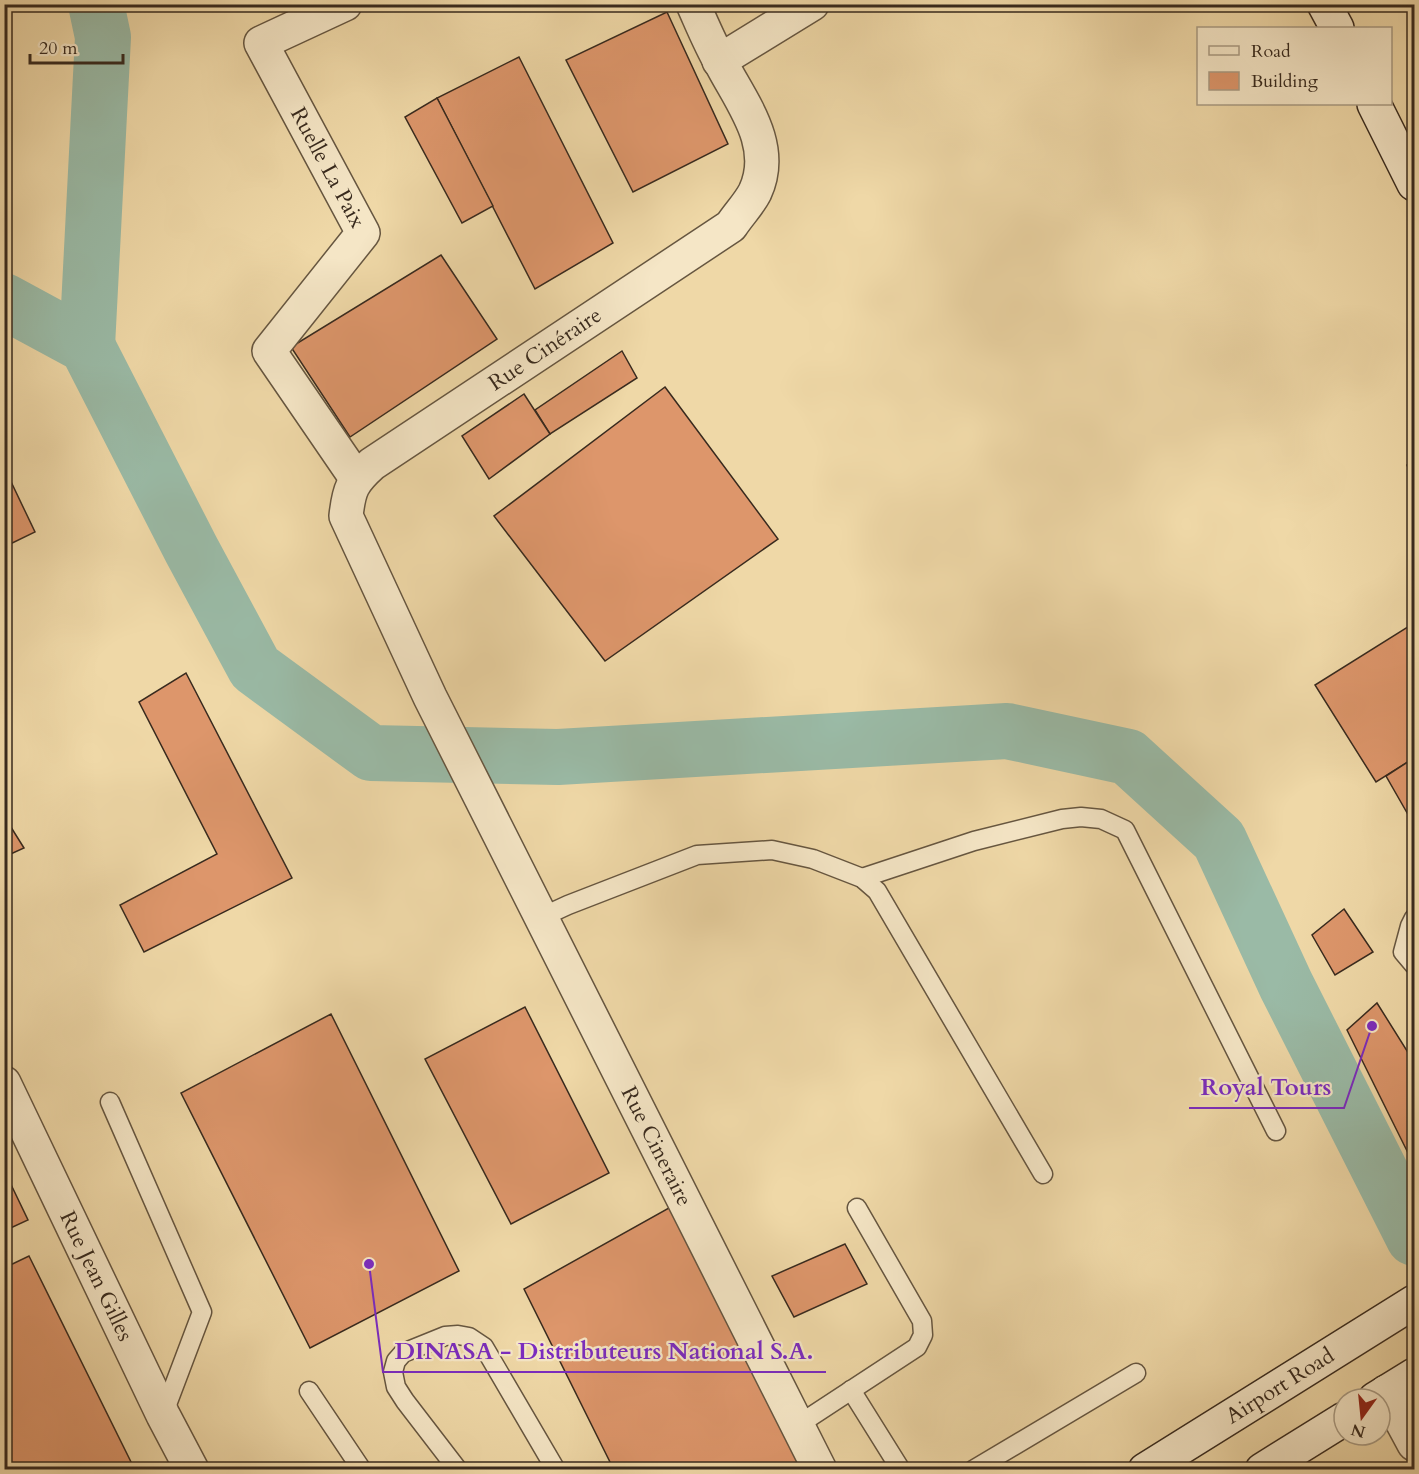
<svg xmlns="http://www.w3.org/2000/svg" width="1419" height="1474" viewBox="0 0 1419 1474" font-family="Cardo,serif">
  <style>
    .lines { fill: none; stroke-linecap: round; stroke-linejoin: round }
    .river { stroke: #9abaa6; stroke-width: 56 }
    .building { fill: #dd966b; stroke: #382a1e; stroke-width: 1.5 }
    .lane-casing { stroke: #665640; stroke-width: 21 }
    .street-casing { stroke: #665640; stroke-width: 36 }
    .secondary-casing { stroke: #382a1e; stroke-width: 36 }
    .lane { stroke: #f5e6c6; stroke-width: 18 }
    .street { stroke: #f5e6c6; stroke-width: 33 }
    .secondary { stroke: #f5e6c6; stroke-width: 33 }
    .labels { text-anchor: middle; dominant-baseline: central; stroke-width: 4.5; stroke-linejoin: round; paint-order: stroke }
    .street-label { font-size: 22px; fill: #382a1e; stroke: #f5e6c6 }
    .leader { fill: none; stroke: #7b2cbf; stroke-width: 2 }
    .callout-dot { fill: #7b2cbf; stroke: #f5e6c6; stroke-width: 2 }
    .callout-label { font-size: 24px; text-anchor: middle; font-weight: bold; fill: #7b2cbf; stroke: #f5e6c6; stroke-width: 4.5; stroke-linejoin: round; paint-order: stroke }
  </style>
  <rect width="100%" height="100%" fill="#efd8a7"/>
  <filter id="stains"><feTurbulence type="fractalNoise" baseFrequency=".00333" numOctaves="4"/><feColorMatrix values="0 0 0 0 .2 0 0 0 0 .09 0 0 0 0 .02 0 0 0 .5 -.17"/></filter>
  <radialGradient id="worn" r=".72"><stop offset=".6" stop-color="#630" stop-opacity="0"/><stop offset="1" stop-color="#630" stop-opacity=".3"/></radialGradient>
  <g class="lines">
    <!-- river -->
    <g class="river">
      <polyline points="4,301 87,346 191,549 255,668 371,753 558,757 1007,731 1128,757 1219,840 1286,985 1414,1238"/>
      <polyline points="87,346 103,37 96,4"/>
    </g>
  </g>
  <!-- building -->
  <g class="building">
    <polygon points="667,12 728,144 633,192 566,60"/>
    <polygon points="519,57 613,243 535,289 437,98"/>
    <polygon points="437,98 493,206 462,223 405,117"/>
    <polygon points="441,255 497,339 350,437 291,347"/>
    <polygon points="622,351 637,378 550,434 535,410"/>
    <polygon points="665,387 778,539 605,661 494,516"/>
    <polygon points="524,394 550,434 489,479 462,436"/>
    <polygon points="1414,460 1414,483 1407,465"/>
    <polygon points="4,467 35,532 4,547"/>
    <polygon points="1414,623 1414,758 1376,782 1315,685"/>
    <polygon points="186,673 292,878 144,952 120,905 217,854 139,702"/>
    <polygon points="1414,758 1414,825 1386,776"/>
    <polygon points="4,816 24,848 4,857"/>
    <polygon points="1344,909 1373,952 1335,975 1312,935"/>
    <polygon points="1377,1003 1414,1062 1414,1165 1347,1030"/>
    <polygon points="525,1007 609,1173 511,1224 425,1059"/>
    <polygon points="331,1014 459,1271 310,1348 181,1093"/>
    <polygon points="4,1170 28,1220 4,1231"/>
    <polygon points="676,1204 808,1470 614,1470 524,1289"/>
    <polygon points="845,1244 867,1284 794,1317 772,1276"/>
    <polygon points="29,1256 133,1466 126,1470 4,1470 4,1268"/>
  </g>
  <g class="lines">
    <!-- lane casing -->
    <g class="lane-casing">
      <g id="lane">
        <polyline points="862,878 974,841 1062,819 1081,817 1101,819 1125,830 1276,1131"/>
        <polyline points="542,917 568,905 697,855 772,850 813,859 862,878 877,891 1043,1174"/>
        <polyline points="1414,918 1410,926 1403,952 1414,965"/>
        <polyline points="110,1102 202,1312 163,1415"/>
        <polyline points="851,1390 901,1470"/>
        <polyline points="309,1391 362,1470"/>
        <polyline points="798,1425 917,1347 923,1335 922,1321 857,1208"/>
        <polyline points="458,1470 405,1401 396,1387 393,1372 396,1361 403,1353 445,1336 458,1335 469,1337 484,1347 556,1470"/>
        <polyline points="973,1470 1136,1373"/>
      </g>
    </g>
    <!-- street casing -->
    <g class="street-casing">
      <g id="street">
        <path id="s1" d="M 345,4 L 261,43 L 363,233 L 269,351 L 356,478"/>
        <path id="s2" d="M 693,4 C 702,24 710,44 721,63 C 741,102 777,145 755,192 C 749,204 738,215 731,226 L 372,464 C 352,482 349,489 346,516 L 430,697 L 820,1470"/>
        <polyline points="719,61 812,4"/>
        <path id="s3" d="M 4,1083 L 163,1415 L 192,1470"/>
        <polyline points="1386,1392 1414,1444"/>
      </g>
    </g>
    <!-- secondary casing -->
    <g class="secondary-casing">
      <g id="secondary">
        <polyline points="1324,4 1337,28"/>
        <polyline points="1374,104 1414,184"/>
        <polyline points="1375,1399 1414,1375"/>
        <path id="s4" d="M 1145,1470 L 1414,1302"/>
        <polyline points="1262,1470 1344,1419"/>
      </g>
    </g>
    <!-- lane -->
    <use href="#lane" class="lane"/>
    <!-- street -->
    <use href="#street" class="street"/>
    <!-- secondary -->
    <use href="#secondary" class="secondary"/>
  </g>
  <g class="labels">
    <!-- street labels -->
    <g class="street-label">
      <text stroke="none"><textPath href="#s1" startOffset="234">Ruelle La Paix</textPath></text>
      <text transform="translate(545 349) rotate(-34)">Rue Cinéraire</text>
      <text stroke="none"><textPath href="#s2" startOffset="1440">Rue Cineraire</textPath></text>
      <text stroke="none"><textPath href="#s3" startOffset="214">Rue Jean Gilles</textPath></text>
      <text stroke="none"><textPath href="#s4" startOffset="159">Airport Road</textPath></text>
    </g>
  </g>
  <!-- callouts -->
  <path class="leader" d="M1372 1026L1344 1108H1189M369 1264L383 1372H826"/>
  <g class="callout-dot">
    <circle cx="1372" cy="1026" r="6"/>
    <circle cx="369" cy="1264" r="6"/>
  </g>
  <g class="callout-label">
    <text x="1266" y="1095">Royal Tours</text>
    <text x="604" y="1359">DINASA - Distributeurs National S.A.</text>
  </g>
  <!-- margin -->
  <rect width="1419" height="1474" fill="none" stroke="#efd8a7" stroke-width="24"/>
  <rect x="6" y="6" width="1407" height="1462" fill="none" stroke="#382a1e" stroke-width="3"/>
  <rect x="12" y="12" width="1395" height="1450" fill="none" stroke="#382a1e" stroke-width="1.5"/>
  <!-- legend -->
  <rect x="1197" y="27" width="195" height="78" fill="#f5e6c6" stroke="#a99b83" stroke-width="1.5"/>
  <rect x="1209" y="46" width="30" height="9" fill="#f5e6c6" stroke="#a99b83" stroke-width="1.5"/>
  <text x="1251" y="57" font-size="18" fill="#382a1e">Road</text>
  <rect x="1209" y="72" width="30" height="18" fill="#dd966b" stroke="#a99b83" stroke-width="1.5"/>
  <text x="1251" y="87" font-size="18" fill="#382a1e">Building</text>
  <!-- north arrow -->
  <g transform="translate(1362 1417) rotate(195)"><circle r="28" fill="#f5e6c6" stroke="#a99b83" stroke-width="1.5"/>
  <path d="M0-4.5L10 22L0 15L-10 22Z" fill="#8f2418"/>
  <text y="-9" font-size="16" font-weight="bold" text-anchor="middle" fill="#382a1e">N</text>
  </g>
  <!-- scale -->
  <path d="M30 54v9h93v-9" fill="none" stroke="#382a1e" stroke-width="3"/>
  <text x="39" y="54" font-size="18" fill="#382a1e" stroke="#f5e6c6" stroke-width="4.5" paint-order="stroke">20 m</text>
  <rect width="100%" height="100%" filter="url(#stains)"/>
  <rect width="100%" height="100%" fill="url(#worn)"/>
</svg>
